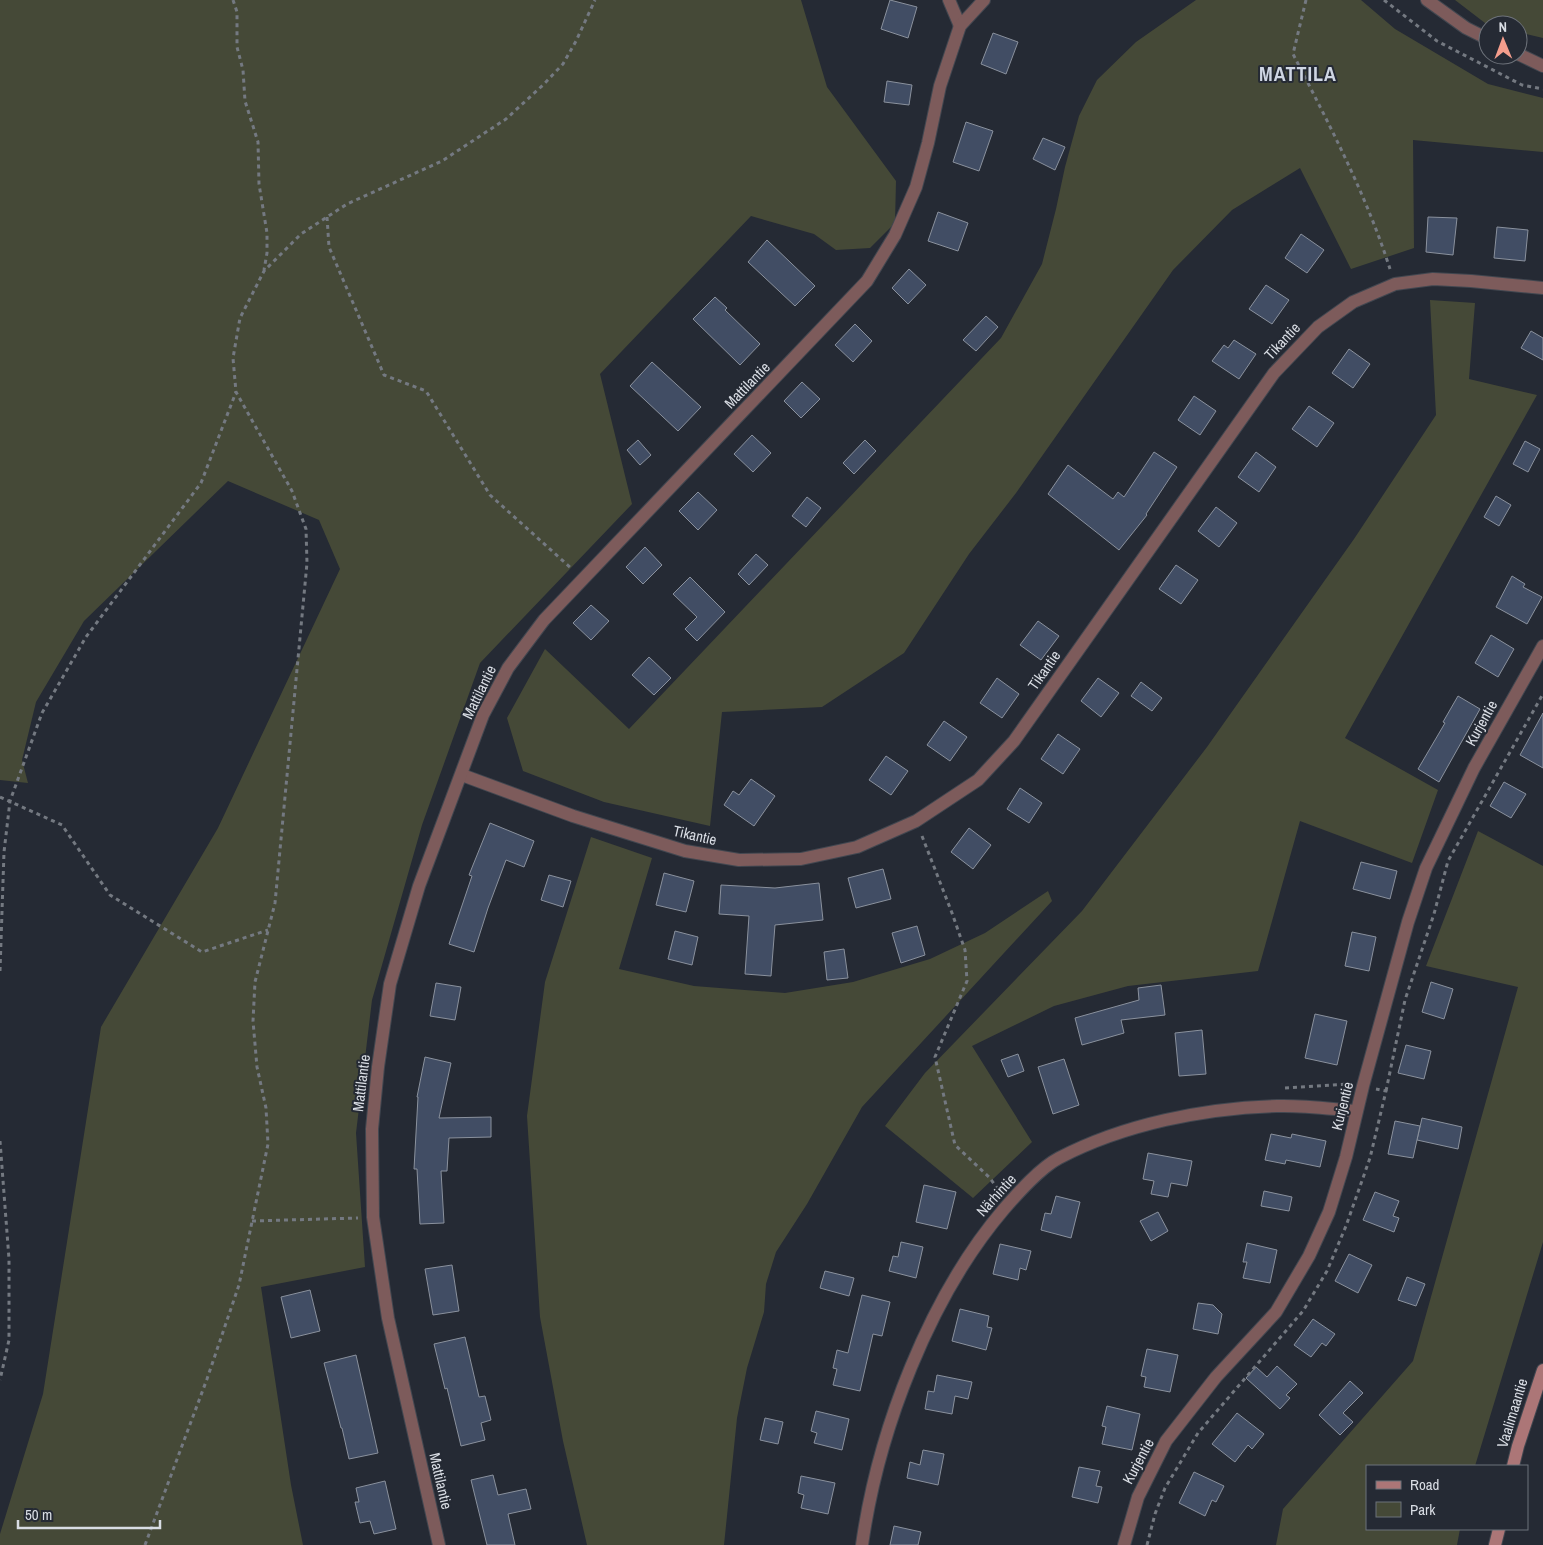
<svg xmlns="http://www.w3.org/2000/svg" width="1543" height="1545" viewBox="0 0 1543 1545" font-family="'Archivo Narrow',sans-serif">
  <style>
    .green { fill: #454937 }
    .building { fill: #414d64; stroke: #8a919d }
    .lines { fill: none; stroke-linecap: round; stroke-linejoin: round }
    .minor-casing { stroke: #424750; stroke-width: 14 }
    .tertiary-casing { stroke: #424750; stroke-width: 14 }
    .secondary-casing { stroke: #424750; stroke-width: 14 }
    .path { stroke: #747981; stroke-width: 3; stroke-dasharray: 4 4; stroke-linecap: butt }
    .minor { stroke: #7d5b5b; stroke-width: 12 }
    .tertiary { stroke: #7d5b5b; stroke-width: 12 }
    .secondary { stroke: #ac7677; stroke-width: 12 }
    .labels { text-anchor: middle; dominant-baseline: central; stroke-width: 4; stroke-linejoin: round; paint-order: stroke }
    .street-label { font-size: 15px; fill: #d9dde4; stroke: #252a34 }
    .district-label { font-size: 20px; font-weight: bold; letter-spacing: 1px; fill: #cfd6e3; stroke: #252a34 }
  </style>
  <rect width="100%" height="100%" fill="#252a34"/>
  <!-- green -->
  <g class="green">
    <polygon points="0,0 801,0 827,87 896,181 895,223 870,248 836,250 814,234 751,216 600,374 632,504 480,663 422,825 372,1000 356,1133 365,1267 261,1287 291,1485 303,1545 0,1545 0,1534 43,1394 101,1027 218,828 340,569 319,520 228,481 84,621 36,702 22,760 28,783 0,780"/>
    <polygon points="1196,0 1361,0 1395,29 1488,84 1543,98 1543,152 1413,140 1414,248 1351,269 1300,168 1232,210 1173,270 1016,493 969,554 904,653 822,707 722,712 710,826 604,802 523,771 507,718 545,649 629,729 1001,338 1042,264 1056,209 1065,167 1079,116 1097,80 1136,42"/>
    <polygon points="1455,0 1543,0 1543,38 1518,32 1518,25 1491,25 1485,23"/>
    <polygon points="1430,300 1475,303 1469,379 1537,395 1345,738 1438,790 1412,863 1300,821 1258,971 1128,986 1054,1006 972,1046 1032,1142 973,1198 885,1126 925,1073 1082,911 1207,747 1354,539 1436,415"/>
    <polygon points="1478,831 1543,866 1543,1242 1475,1466 1367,1466 1367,1529 1460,1529 1457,1545 1276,1545 1283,1509 1413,1361 1518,987 1426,966"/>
    <polygon points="591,837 652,858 619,969 694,986 785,993 853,982 930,959 985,933 1048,891 1052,901 862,1107 807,1204 776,1252 766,1284 764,1312 747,1368 737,1418 724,1545 587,1545 563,1441 540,1317 527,1116 545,982"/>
  </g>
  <!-- building -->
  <g class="building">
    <polygon points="890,0 917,7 908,38 881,29"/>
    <polygon points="993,33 1018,42 1006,74 981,64"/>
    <polygon points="887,81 912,85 909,105 884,102"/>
    <polygon points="966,122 993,131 979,171 953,162"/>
    <polygon points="1043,138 1065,147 1055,170 1033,159"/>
    <polygon points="938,212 968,223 958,251 928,241"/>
    <polygon points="1428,217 1457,218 1453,255 1426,252"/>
    <polygon points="1497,227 1528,230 1525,261 1494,258"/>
    <polygon points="1301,234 1324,250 1307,273 1285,258"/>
    <polygon points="767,240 815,286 795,306 748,262"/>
    <polygon points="909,269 926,285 908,304 892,288"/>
    <polygon points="1266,285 1289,300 1272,324 1249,309"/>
    <polygon points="715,297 727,308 725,310 760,344 740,365 693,319"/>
    <polygon points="986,316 998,327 976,351 963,340"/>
    <polygon points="855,324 872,341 853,362 835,345"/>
    <polygon points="1531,331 1543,338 1543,360 1521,348"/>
    <polygon points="1234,340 1256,354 1239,379 1212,361 1224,345 1228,348"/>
    <polygon points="1349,349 1370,364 1353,388 1332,373"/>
    <polygon points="652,362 701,407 678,431 630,386"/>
    <polygon points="802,382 820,399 801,418 784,401"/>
    <polygon points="1194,396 1216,411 1200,435 1178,420"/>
    <polygon points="1309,406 1334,423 1317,447 1292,429"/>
    <polygon points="752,435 771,453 753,472 734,454"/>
    <polygon points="638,440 651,455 640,465 627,450"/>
    <polygon points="865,440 876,451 854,474 843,463"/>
    <polygon points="1525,441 1540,449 1528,472 1513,464"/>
    <polygon points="1154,452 1177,467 1146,514 1147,515 1119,550 1048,494 1068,465 1113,499 1118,492 1124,497"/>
    <polygon points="1256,452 1276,467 1259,492 1238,477"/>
    <polygon points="698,492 717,510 698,530 679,511"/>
    <polygon points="1496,496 1511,505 1499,526 1484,517"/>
    <polygon points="807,497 821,508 806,527 792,516"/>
    <polygon points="1216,507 1237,523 1219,547 1198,531"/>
    <polygon points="645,547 662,565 643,584 626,567"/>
    <polygon points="756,554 768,565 749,585 738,574"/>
    <polygon points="1176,565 1198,580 1181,604 1159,589"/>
    <polygon points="1512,576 1525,584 1523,587 1542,597 1527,624 1496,607"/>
    <polygon points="690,577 725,612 697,641 685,629 697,617 673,594"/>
    <polygon points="591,605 609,621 591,640 573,623"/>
    <polygon points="1038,621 1059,636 1041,660 1020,645"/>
    <polygon points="1491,635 1514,649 1498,677 1475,663"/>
    <polygon points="649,657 671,678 654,695 632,675"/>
    <polygon points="997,678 1019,694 1002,718 980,703"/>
    <polygon points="1098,678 1119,693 1101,717 1081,701"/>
    <polygon points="1141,682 1162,698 1152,711 1131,696"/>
    <polygon points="1458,696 1480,709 1439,782 1418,769 1445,723 1443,722"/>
    <polygon points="1543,713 1543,768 1520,755"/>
    <polygon points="944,721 967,737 950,761 927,745"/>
    <polygon points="1058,734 1080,749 1063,774 1041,759"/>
    <polygon points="886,756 908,771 891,795 869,780"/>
    <polygon points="751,779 775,796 754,826 724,805 733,791 739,795"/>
    <polygon points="1504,782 1526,794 1511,818 1490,806"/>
    <polygon points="1020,788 1042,803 1029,823 1007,809"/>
    <polygon points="490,823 534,841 524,867 506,860 488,908 474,952 449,944 472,876 469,875"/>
    <polygon points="969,828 991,845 973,869 951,852"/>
    <polygon points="1361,862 1397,871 1390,899 1353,889"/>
    <polygon points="883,869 891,899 856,908 848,878"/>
    <polygon points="664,873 694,881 686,912 656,905"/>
    <polygon points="549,875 571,881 563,907 541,900"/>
    <polygon points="819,883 823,920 775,925 771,976 745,974 749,916 719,914 721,885 775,888"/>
    <polygon points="917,926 925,955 901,963 892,933"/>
    <polygon points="675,931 698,937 692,965 668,959"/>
    <polygon points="1352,932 1376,937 1369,971 1345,966"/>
    <polygon points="844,949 848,978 827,980 824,952"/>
    <polygon points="1431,982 1453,989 1444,1019 1422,1012"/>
    <polygon points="436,983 461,987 455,1020 430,1016"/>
    <polygon points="1161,985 1165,1015 1121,1020 1124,1033 1082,1045 1075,1018 1139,1000 1138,988"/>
    <polygon points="1315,1014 1347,1021 1337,1065 1305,1058"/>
    <polygon points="1202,1030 1206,1074 1179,1076 1175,1033"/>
    <polygon points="1406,1045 1431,1051 1424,1079 1398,1073"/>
    <polygon points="1018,1054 1024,1071 1008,1077 1001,1060"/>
    <polygon points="425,1057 451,1063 439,1118 491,1117 491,1137 449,1138 447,1171 441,1171 444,1223 420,1224 417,1169 414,1169 418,1097 417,1097"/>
    <polygon points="1064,1059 1079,1105 1053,1114 1038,1067"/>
    <polygon points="1422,1118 1462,1127 1458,1149 1417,1140"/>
    <polygon points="1395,1121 1420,1126 1413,1158 1388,1154"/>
    <polygon points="1271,1134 1291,1138 1292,1134 1326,1141 1320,1167 1286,1160 1285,1164 1265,1160"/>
    <polygon points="1148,1153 1192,1161 1187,1186 1171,1183 1168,1197 1151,1194 1154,1181 1143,1179"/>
    <polygon points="924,1185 956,1192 947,1229 916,1222"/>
    <polygon points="1264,1191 1292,1197 1289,1211 1261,1206"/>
    <polygon points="1375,1192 1399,1201 1393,1216 1399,1218 1394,1232 1363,1220"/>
    <polygon points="1056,1196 1080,1202 1071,1238 1041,1230 1045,1213 1051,1214"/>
    <polygon points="1158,1212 1168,1231 1151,1241 1140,1221"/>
    <polygon points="901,1242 923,1247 916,1278 889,1271 893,1256 898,1257"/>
    <polygon points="1247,1243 1277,1250 1270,1283 1243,1278 1247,1262 1243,1262"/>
    <polygon points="1000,1244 1031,1251 1026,1270 1020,1268 1018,1280 993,1274"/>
    <polygon points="1349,1254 1372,1265 1358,1293 1335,1281"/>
    <polygon points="452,1265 459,1311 433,1315 425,1269"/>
    <polygon points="825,1271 854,1278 849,1296 820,1288"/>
    <polygon points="1407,1277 1425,1284 1416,1306 1398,1300"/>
    <polygon points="310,1290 320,1331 291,1338 281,1297"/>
    <polygon points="862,1295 890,1302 882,1336 873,1334 860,1391 833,1385 837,1369 833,1368 837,1350 848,1353"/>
    <polygon points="1198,1303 1213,1305 1222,1314 1218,1334 1193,1329"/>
    <polygon points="960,1309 989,1316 987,1327 992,1328 986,1350 952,1341"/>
    <polygon points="1313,1319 1335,1334 1326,1346 1322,1343 1311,1357 1294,1345"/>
    <polygon points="465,1337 479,1397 485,1396 491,1420 481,1423 485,1440 461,1446 447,1388 445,1389 434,1344"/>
    <polygon points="1147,1349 1178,1355 1170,1392 1144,1387 1146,1377 1141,1376"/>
    <polygon points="356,1355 378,1453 349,1459 342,1428 341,1428 324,1363"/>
    <polygon points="1277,1366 1297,1384 1286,1395 1290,1398 1280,1409 1246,1378 1256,1367 1267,1377"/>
    <polygon points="937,1375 972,1382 968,1399 955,1396 952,1414 925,1409 928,1391 934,1392"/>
    <polygon points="1350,1381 1363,1393 1343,1413 1353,1422 1340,1435 1319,1415"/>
    <polygon points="1107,1406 1140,1414 1132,1450 1102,1444 1106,1427 1102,1426"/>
    <polygon points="816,1411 849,1419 842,1450 814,1443 817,1433 811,1431"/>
    <polygon points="1237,1413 1264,1434 1252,1449 1248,1445 1235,1462 1212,1444"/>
    <polygon points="765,1418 783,1422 778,1444 760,1440"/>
    <polygon points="923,1450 944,1454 938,1485 907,1478 910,1462 920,1465"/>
    <polygon points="1079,1467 1100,1471 1096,1486 1102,1487 1098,1503 1072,1497"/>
    <polygon points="1194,1472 1224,1486 1216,1502 1212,1500 1205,1516 1179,1503"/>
    <polygon points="493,1475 498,1495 526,1489 531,1509 508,1514 515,1545 487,1545 471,1480"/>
    <polygon points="801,1476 835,1483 828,1514 801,1508 804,1495 798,1493"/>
    <polygon points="385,1481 396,1529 374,1534 370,1521 360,1523 355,1502 359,1502 356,1488"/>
    <polygon points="894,1526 921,1532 918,1545 890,1545"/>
  </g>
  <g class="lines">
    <!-- minor casing -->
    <g class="minor-casing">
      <g id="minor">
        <polyline points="949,0 960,26"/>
        <polyline points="462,775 573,816 685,851 739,860 801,859 857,847 916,821 978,780 1014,741 1274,373 1318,327 1353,302 1395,284 1433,279 1471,281 1543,288"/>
        <path d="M 862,1545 C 878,1431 929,1297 1004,1209 C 1018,1193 1040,1168 1059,1158 C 1124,1124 1205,1108 1277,1106 C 1303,1105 1331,1109 1356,1111"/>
      </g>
    </g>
    <!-- tertiary casing -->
    <g class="tertiary-casing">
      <g id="tertiary">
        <polyline points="1427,0 1466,28 1488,39"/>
        <polyline points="1518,54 1543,66"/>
        <polyline points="439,1545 388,1318 373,1217 372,1129 378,1067 390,984 419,886 483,715 508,668 544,620 867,281 895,235 916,187 928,143 940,86 960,26 984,0"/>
        <polyline points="1124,1545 1138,1497 1166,1441 1216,1377 1276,1312 1309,1256 1329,1212 1346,1157 1363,1086 1408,922 1426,868 1474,768 1543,646"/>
      </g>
    </g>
    <!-- secondary casing -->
    <g class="secondary-casing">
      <g id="secondary">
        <polyline points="1513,1466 1518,1446 1543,1370"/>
        <polyline points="1495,1545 1499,1529"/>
      </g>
    </g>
    <!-- path -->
    <g class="path">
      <polyline points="233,0 237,12 237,47 243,70 245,101 258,142 259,184 267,233 267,253 264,270"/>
      <path d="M 1306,0 L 1293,54 C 1329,124 1366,194 1390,269"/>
      <polyline points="1384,0 1437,41 1522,85 1543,89"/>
      <polyline points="327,217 329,247 384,375 426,391 490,495 572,569"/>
      <polyline points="0,797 62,825 110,895 202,952 268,930"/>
      <polyline points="922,836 952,913 965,950 967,981 935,1057 955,1145 989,1177 1000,1192"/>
      <polyline points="0,971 4,852 10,801 42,713 86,637 201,483 236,392"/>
      <polyline points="1285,1088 1348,1084"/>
      <polyline points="1386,1091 1405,1000 1434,914 1448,861 1543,694"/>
      <polyline points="0,1141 9,1259 9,1340 0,1380"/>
      <polyline points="252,1221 358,1218"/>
      <polyline points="145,1545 207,1379 239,1285 268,1144 266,1108 257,1067 253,1021 255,982 275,903 307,563 306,529 292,491 236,392 233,358 240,318 264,271 301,234 347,204 442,161 506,119 543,85 563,64 576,41 595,0"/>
      <polyline points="1147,1545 1155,1514 1165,1488 1198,1433 1303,1311 1327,1271 1346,1226 1370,1158 1386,1091 1376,1089"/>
    </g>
    <!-- minor -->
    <use href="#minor" class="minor"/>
    <!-- tertiary -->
    <use href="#tertiary" class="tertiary"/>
    <!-- secondary -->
    <use href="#secondary" class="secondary"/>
  </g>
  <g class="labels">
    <!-- street labels -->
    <g class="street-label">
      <text transform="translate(1282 341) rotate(-47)">Tikantie</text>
      <text transform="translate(747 385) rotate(-46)">Mattilantie</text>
      <text transform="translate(1044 670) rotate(-55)">Tikantie</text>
      <text transform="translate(479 692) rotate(-64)">Mattilantie</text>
      <text transform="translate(1481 723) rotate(-61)">Kurjentie</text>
      <text transform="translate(695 835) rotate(13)">Tikantie</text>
      <text transform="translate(361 1083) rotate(-83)">Mattilantie</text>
      <text transform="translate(1342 1106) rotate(-76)">Kurjentie</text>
      <text transform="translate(996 1195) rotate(-48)">Närhintie</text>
      <text transform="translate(1512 1413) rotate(-73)">Vaalimaantie</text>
      <text transform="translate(1138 1461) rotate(-62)">Kurjentie</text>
      <text transform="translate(441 1481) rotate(77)">Mattilantie</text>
    </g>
    <!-- district labels -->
    <g class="district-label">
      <text x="1298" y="73">MATTILA</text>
    </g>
  </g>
  <!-- legend -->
  <rect x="1366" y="1465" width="162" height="65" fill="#252a34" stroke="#6d727a"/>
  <rect x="1376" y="1481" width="25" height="8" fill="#ac7677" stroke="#6d727a"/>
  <text x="1410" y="1490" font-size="15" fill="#d9dde4">Road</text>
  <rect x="1376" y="1502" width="25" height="15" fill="#454937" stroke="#6d727a"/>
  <text x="1410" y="1515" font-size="15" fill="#d9dde4">Park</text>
  <!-- north arrow -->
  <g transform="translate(1503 40) rotate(359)"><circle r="24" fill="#252a34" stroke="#6d727a"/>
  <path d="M0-4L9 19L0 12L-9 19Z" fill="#f49d8c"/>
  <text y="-8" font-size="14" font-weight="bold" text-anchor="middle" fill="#d9dde4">N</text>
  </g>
  <!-- scale -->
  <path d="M18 1520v8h142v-8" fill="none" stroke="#d9dde4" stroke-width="2.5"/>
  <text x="25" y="1520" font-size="15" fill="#d9dde4" stroke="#252a34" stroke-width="4" paint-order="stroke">50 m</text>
</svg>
